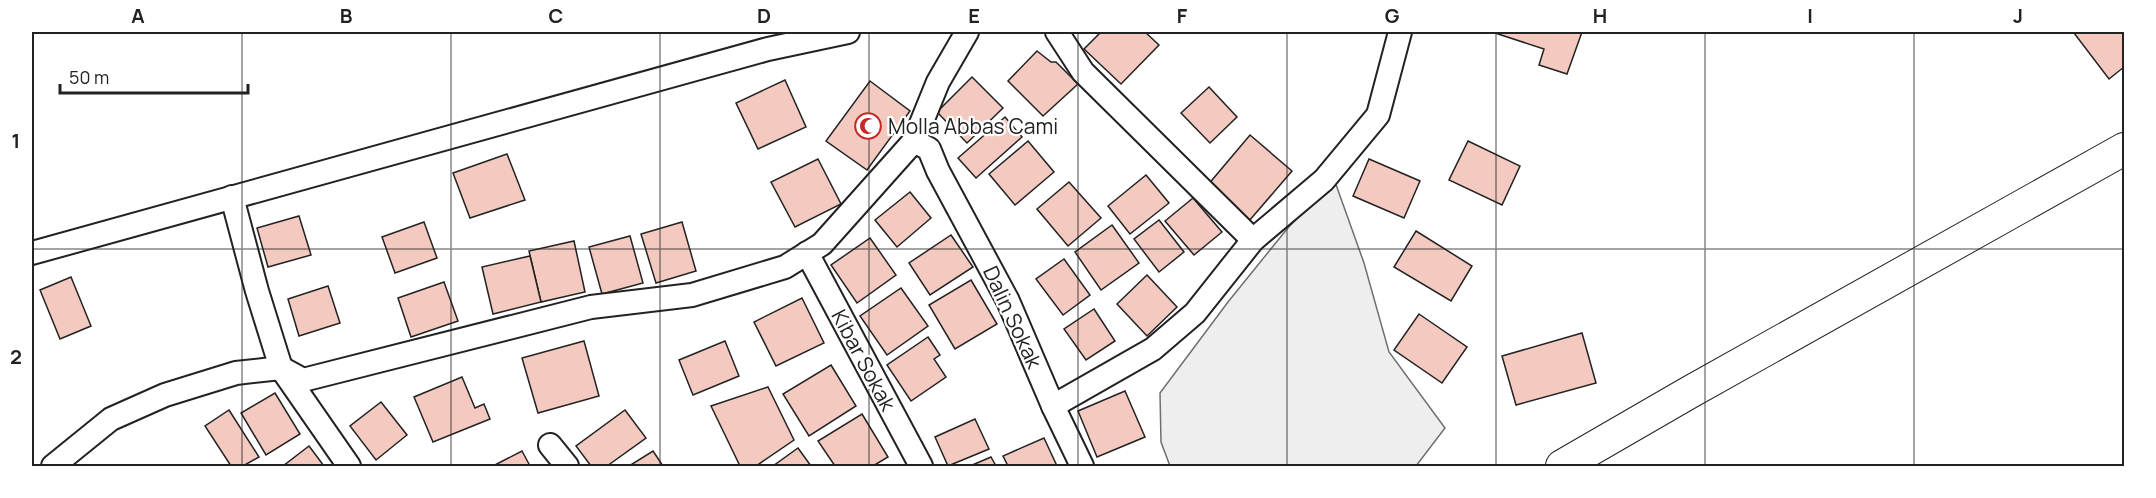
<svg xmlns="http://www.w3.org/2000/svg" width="2156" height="498" viewBox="0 0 2156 498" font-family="Manrope,sans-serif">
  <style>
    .green { fill: #eee; stroke: #6f6f6f; stroke-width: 1.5 }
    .building { fill: #f3c9c0; stroke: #222; stroke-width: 1.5 }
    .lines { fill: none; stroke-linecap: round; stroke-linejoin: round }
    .street-casing { stroke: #222; stroke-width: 26 }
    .secondary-casing { stroke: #222; stroke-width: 34 }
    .street { stroke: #fff; stroke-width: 22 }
    .secondary { stroke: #fff; stroke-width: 32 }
    .grid { fill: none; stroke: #222; stroke-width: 1.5; stroke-opacity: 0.55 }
    .labels { text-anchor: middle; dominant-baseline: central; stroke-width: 4.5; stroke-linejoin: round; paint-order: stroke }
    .poi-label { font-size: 21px; fill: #222; stroke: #fff; text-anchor: start }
    .street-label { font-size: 21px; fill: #222; stroke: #fff }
    .neatline { fill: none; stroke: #222; stroke-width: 2 }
    .grid-label { font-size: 20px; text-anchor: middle; font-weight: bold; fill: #222 }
  </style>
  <rect width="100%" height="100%" fill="#fff"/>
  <!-- green -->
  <polygon class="green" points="1334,179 1364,263 1389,352 1445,428 1416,466 1170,466 1161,442 1160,393 1228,302 1287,229"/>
  <!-- building -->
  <g class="building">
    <polygon points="1101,32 1145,32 1159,45 1121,84 1084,49"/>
    <polygon points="1492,32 1582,32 1567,74 1539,65 1544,49"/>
    <polygon points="2076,32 2124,32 2124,67 2109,79 2074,33"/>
    <polygon points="1037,51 1051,62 1056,62 1078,84 1043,116 1008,81"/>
    <polygon points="972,77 1003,108 967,143 937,112"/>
    <polygon points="785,80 806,127 758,149 736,103"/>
    <polygon points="870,81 910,111 867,170 826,141"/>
    <polygon points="1209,87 1237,117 1210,143 1181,113"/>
    <polygon points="1005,117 1022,137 976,178 958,158"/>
    <polygon points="1250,135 1292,171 1249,221 1207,186"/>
    <polygon points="1028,141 1054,172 1015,205 989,174"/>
    <polygon points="1468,141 1520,166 1502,205 1449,180"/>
    <polygon points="507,154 525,200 470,218 453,173"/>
    <polygon points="818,159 841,204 795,227 771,182"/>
    <polygon points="1369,159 1420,181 1404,218 1353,196"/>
    <polygon points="1146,175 1169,203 1130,234 1108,206"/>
    <polygon points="1069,182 1101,218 1068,246 1037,209"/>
    <polygon points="910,192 931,218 897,247 875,220"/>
    <polygon points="1193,198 1222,232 1194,255 1165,221"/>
    <polygon points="299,216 311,255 268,267 257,228"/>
    <polygon points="1159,220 1184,252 1159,272 1134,239"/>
    <polygon points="424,222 437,258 395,273 382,237"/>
    <polygon points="682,222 696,271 656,283 641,234"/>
    <polygon points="1112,225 1139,263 1101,290 1075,252"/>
    <polygon points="1416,231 1472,266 1451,301 1394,267"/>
    <polygon points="951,235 973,267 930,295 909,263"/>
    <polygon points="630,236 643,283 602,294 589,247"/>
    <polygon points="870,238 896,275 857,303 831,265"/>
    <polygon points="574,241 585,292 541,302 529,251"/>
    <polygon points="530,256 541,302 493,314 482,267"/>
    <polygon points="1064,259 1090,295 1063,315 1036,279"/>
    <polygon points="1147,275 1177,307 1147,336 1117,304"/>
    <polygon points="71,277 91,326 60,339 40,290"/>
    <polygon points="971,280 997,324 955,349 929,305"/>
    <polygon points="444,282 458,321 411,337 398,298"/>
    <polygon points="328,286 340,323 299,336 288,299"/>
    <polygon points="901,288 928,326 887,355 860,316"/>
    <polygon points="802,298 824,343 776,366 754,322"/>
    <polygon points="1094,309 1115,341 1086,360 1064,329"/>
    <polygon points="1419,314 1467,347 1442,383 1394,350"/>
    <polygon points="1582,333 1596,383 1516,405 1502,356"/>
    <polygon points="928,337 940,355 934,359 946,377 911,401 887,365"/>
    <polygon points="584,341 599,396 538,413 522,358"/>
    <polygon points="725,341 739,376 693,395 679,360"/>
    <polygon points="831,365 856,406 809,436 783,394"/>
    <polygon points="462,377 475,408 484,404 490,419 433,442 414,397"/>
    <polygon points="768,387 794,440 756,466 740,466 711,406"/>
    <polygon points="1125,391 1145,437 1097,457 1078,411"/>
    <polygon points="275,393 300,434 266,455 241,413"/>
    <polygon points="381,402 407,435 376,460 350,426"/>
    <polygon points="229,410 259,457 243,466 231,466 205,426"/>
    <polygon points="625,410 646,438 607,466 591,466 576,446"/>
    <polygon points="862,414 888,457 873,466 835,466 818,441"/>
    <polygon points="975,419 989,449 948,466 935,437"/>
    <polygon points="1044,438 1057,466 1008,466 1003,456"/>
    <polygon points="309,446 324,466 283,466"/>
    <polygon points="798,448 811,466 773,466"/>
    <polygon points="522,451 530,466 493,466"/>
    <polygon points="653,451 663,466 629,466"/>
    <polygon points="991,457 996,466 970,466"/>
  </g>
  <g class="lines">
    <!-- street casing -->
    <g class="street-casing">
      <g id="street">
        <polyline points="1057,32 1083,72 1253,240"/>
        <polyline points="914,141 938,82 967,32"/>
        <polyline points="232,197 257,291 281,368 349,466"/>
        <polyline points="32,253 768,49 848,32"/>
        <polyline points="807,253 921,466"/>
        <polyline points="1053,406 1153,349 1195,313 1253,240 1324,180 1378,115 1400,32"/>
        <polyline points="550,445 567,466"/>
        <polyline points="53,466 111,419 165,395 236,373 281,368 303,380 591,307 692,295 785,267 822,244 914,141 929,149 938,171 1008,301 1053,406 1082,466"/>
      </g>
    </g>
    <!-- secondary casing -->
    <g class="secondary-casing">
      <polyline id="secondary" points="1562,466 1690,392 2124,149"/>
    </g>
    <!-- street -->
    <use href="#street" class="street"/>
    <!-- secondary -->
    <use href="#secondary" class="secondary"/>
  </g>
  <!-- grid -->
  <path class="grid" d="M 242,32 L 242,466M 451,32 L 451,466M 660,32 L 660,466M 869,32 L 869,466M 1078,32 L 1078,466M 1287,32 L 1287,466M 1496,32 L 1496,466M 1705,32 L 1705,466M 1914,32 L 1914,466M 32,249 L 2124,249"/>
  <!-- icons -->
  <defs>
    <g id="mosque-ring" transform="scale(1.35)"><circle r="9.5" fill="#fff" stroke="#c62828" stroke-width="1.5"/><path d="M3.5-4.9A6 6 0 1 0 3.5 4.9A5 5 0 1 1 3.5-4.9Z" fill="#c62828"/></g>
  </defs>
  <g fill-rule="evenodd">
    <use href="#mosque-ring" x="868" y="126"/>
  </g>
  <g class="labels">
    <!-- poi labels -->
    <g class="poi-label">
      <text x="888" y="126">Molla Abbas Cami</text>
    </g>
    <!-- street labels -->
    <g class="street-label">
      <text transform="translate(1013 317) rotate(65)">Dalin Sokak</text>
      <text transform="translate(864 360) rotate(62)">Kibar Sokak</text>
    </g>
  </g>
  <!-- border -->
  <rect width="2156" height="498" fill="none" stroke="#ffffff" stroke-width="66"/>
  <!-- scale -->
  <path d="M60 84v9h188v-9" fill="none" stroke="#222222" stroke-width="3"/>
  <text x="69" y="84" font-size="18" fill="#222222" stroke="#ffffff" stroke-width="4.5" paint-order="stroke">50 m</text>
  <rect x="33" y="33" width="2090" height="432" class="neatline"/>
  <g class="grid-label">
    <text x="138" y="23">A</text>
    <text x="346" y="23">B</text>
    <text x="556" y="23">C</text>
    <text x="764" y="23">D</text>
    <text x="974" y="23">E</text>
    <text x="1182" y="23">F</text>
    <text x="1392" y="23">G</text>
    <text x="1600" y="23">H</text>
    <text x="1810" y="23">I</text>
    <text x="2018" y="23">J</text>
    <text x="16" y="148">1</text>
    <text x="16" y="364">2</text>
  </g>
</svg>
